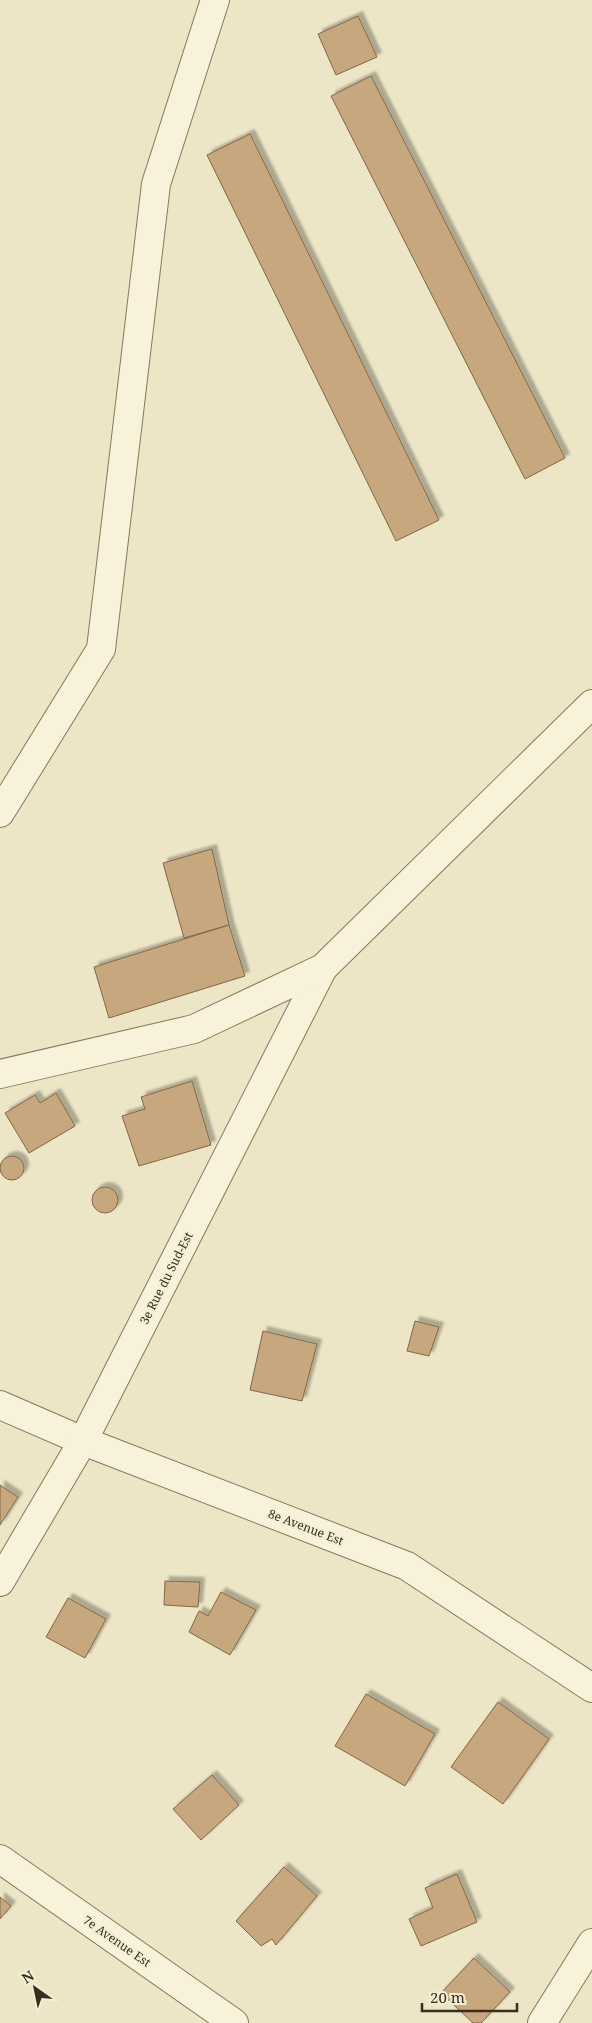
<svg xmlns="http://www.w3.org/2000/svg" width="592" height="2023" viewBox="0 0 592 2023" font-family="'Noto Serif',serif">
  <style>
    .building { fill: #c7a77e; stroke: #836644; filter: url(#shadow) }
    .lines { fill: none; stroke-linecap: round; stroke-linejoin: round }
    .minor-casing { stroke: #86785d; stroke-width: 30 }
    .tertiary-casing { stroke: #86785d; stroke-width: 30 }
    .minor { stroke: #f7f2d9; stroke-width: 28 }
    .tertiary { stroke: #f7f2d9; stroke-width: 28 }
    .labels { text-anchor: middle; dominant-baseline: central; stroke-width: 4; stroke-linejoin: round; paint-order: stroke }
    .street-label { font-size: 12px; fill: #372e20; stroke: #f3efd5 }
  </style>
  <defs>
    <filter id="shadow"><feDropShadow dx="4.5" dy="-4.5" stdDeviation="1" flood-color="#0004"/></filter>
  </defs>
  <rect width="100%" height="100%" fill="#ece5c6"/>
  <!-- building -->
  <g class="building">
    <polygon points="358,16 377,57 336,75 318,34"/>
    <polygon points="371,76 565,458 525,479 331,96"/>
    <polygon points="250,134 439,520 396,541 207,155"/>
    <polygon points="212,849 229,925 184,938 163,863"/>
    <polygon points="229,925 245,976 109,1018 94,967"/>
    <polygon points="192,1081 211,1145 139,1166 122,1116 145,1109 141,1097"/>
    <polygon points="56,1093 75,1126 29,1153 5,1113 35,1095 40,1103"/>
    <circle cx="12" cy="1168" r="12"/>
    <circle cx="105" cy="1200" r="13"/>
    <polygon points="415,1321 439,1327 429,1356 407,1351"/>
    <polygon points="263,1331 317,1344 302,1401 250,1390"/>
    <polygon points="0,1485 18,1497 0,1525"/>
    <polygon points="165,1581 200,1582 198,1607 164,1605"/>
    <polygon points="221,1592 256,1610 230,1655 189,1632 199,1611 208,1616"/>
    <polygon points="68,1598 106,1619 85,1658 46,1637"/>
    <polygon points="366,1694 435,1734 405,1786 335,1746"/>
    <polygon points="498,1702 549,1739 503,1804 451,1767"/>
    <polygon points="212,1775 239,1805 201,1840 173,1809"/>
    <polygon points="284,1867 317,1896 276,1945 272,1939 261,1946 236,1921"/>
    <polygon points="457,1874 477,1922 421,1946 409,1919 433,1908 425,1888"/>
    <polygon points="0,1897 11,1906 0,1919"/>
    <polygon points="474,1958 510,1992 481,2023 473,2023 441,1993"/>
  </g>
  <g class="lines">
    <!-- minor casing -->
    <g class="minor-casing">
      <g id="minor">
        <polyline points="0,813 101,649 156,184 215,0"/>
        <polyline points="0,1405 83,1441 407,1566 592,1688"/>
        <polyline points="0,1582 83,1441 323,968"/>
        <polyline points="0,1859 234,2023"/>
        <polyline points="542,2023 592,1943"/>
      </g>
    </g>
    <!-- tertiary casing -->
    <g class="tertiary-casing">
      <polyline id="tertiary" points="0,1074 194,1029 323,968 592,704"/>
    </g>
    <!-- minor -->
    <use href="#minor" class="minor"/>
    <!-- tertiary -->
    <use href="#tertiary" class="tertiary"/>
  </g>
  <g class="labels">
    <!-- street labels -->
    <g class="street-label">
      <text transform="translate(166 1278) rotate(-63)">3e Rue du Sud-Est</text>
      <text transform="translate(306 1527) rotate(21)">8e Avenue Est</text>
      <text transform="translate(117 1941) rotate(35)">7e Avenue Est</text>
    </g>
  </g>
  <!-- north arrow -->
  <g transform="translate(35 1988) rotate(327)" stroke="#f3efd5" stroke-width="4" paint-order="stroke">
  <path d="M0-4L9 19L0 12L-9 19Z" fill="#372e20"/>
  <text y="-8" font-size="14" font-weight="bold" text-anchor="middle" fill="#372e20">N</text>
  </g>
  <!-- scale -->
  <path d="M422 2003v8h95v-8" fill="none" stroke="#372e20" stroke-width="2.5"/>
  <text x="430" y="2003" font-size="15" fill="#372e20" stroke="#f3efd5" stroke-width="4" paint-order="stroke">20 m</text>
</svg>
